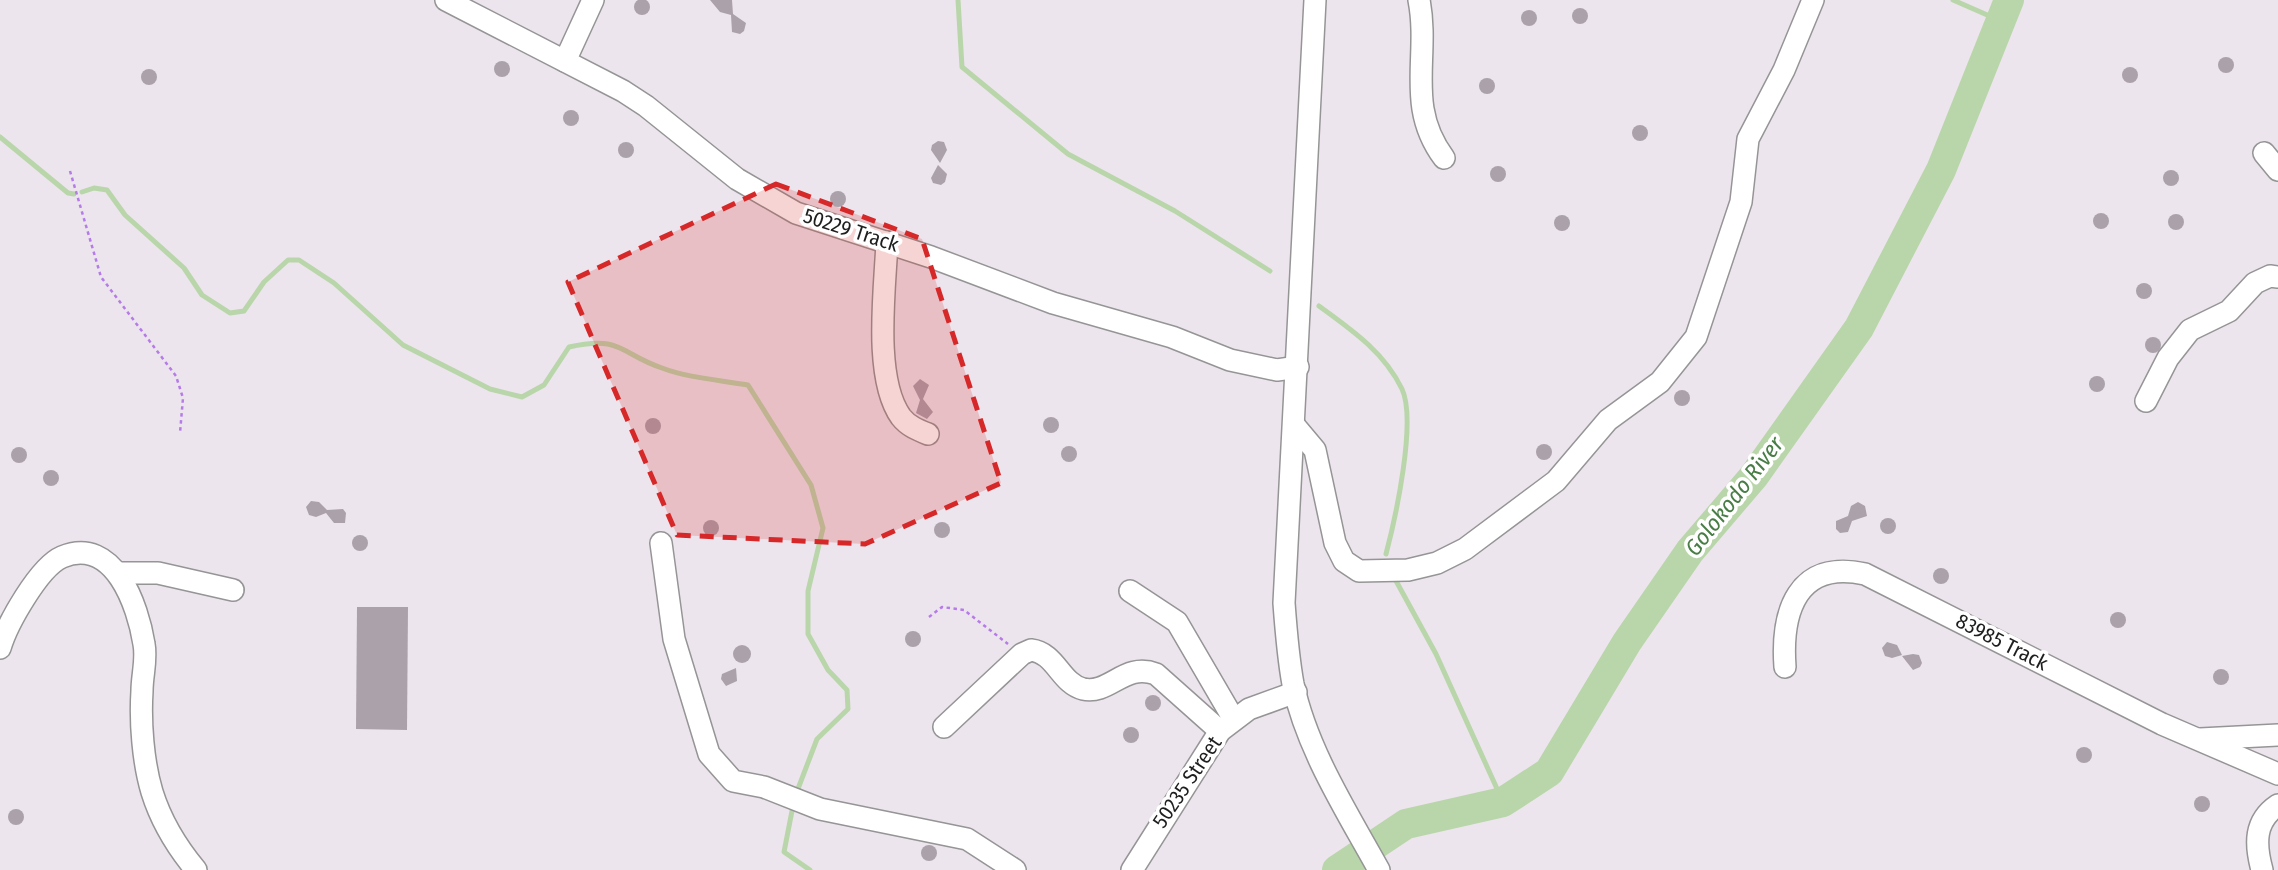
<svg xmlns="http://www.w3.org/2000/svg" width="2278" height="870" viewBox="0 0 2278 870" font-family="'Fira Sans Condensed',sans-serif">
  <style>
    .lines { fill: none; stroke-linecap: round; stroke-linejoin: round }
    .stream { stroke: #b9d6aa; stroke-width: 5 }
    .river { stroke: #b9d6aa; stroke-width: 30 }
    .building { fill: #aaa1ab }
    .minor-casing { stroke: #959595; stroke-width: 24 }
    .path { stroke: #b57be9; stroke-width: 2.5; stroke-dasharray: 3.5 3.5; stroke-linecap: butt }
    .minor { stroke: #fff; stroke-width: 21 }
    .marked { fill: #d62828; fill-opacity: 0.2; stroke: #d62828; stroke-width: 5; stroke-dasharray: 14 9; stroke-linejoin: round }
    .labels { text-anchor: middle; dominant-baseline: central; stroke-width: 7; stroke-linejoin: round; paint-order: stroke }
    .street-label { font-size: 21px; fill: #1e1e1e; stroke: #fff }
    .water-label { font-size: 23px; font-style: italic; fill: #487d45; stroke: #fff }
  </style>
  <rect width="100%" height="100%" fill="#ede5ed"/>
  <g class="lines">
    <!-- stream -->
    <g class="stream">
      <polyline points="958,0 962,67 1068,154 1175,211 1270,271"/>
      <polyline points="1953,0 2001,21"/>
      <polyline points="0,137 68,193 74,194"/>
      <path d="M 82,192 L 94,188 L 107,190 L 125,215 L 184,268 L 202,295 L 230,313 L 244,311 L 264,282 L 288,260 L 299,260 L 334,283 L 403,345 L 490,389 L 522,397 L 544,385 L 569,347 C 622,335 620,354 662,368 C 688,378 720,380 748,385 L 811,485 L 823,528 L 808,591 L 808,634 L 828,670 L 847,690 L 848,709 L 817,739 L 796,794"/>
      <path d="M 1319,306 C 1352,330 1384,352 1402,389 C 1417,421 1395,520 1386,554"/>
      <polyline points="1395,579 1436,654 1503,802"/>
      <polyline points="792,811 784,852 810,870"/>
    </g>
    <!-- river -->
    <polyline class="river" points="1337,870 1406,824 1503,802 1549,772 1627,642 1690,551 1754,476 1859,328 1941,170 2009,0"/>
  </g>
  <!-- building -->
  <g class="building">
    <circle cx="642" cy="7" r="8"/>
    <polygon points="710,0 732,0 733,14 746,23 744,31 740,34 732,32 731,15 720,12"/>
    <circle cx="1580" cy="16" r="8"/>
    <circle cx="1529" cy="18" r="8"/>
    <circle cx="2226" cy="65" r="8"/>
    <circle cx="502" cy="69" r="8"/>
    <circle cx="2130" cy="75" r="8"/>
    <circle cx="149" cy="77" r="8"/>
    <circle cx="1487" cy="86" r="8"/>
    <circle cx="571" cy="118" r="8"/>
    <circle cx="1640" cy="133" r="8"/>
    <polygon points="938,141 944,142 947,150 940,163 931,150 932,145"/>
    <circle cx="626" cy="150" r="8"/>
    <polygon points="938,165 947,174 945,182 941,185 933,183 931,178"/>
    <circle cx="1498" cy="174" r="8"/>
    <circle cx="2171" cy="178" r="8"/>
    <circle cx="838" cy="199" r="8"/>
    <circle cx="2101" cy="221" r="8"/>
    <circle cx="2176" cy="222" r="8"/>
    <circle cx="1562" cy="223" r="8"/>
    <circle cx="2144" cy="291" r="8"/>
    <circle cx="2153" cy="345" r="8"/>
    <circle cx="2097" cy="384" r="8"/>
    <polygon points="920,379 929,385 923,399 933,412 927,419 916,413 920,400 913,386"/>
    <circle cx="1682" cy="398" r="8"/>
    <circle cx="1051" cy="425" r="8"/>
    <circle cx="653" cy="426" r="8"/>
    <circle cx="1544" cy="452" r="8"/>
    <circle cx="1069" cy="454" r="8"/>
    <circle cx="19" cy="455" r="8"/>
    <circle cx="51" cy="478" r="8"/>
    <polygon points="311,501 319,502 327,510 343,509 346,513 345,523 334,523 326,513 316,517 309,515 306,507"/>
    <polygon points="1858,502 1865,506 1867,516 1852,521 1848,532 1840,533 1836,529 1836,521 1848,516 1851,506"/>
    <circle cx="1888" cy="526" r="8"/>
    <circle cx="711" cy="528" r="8"/>
    <circle cx="942" cy="530" r="8"/>
    <circle cx="360" cy="543" r="8"/>
    <circle cx="1941" cy="576" r="8"/>
    <polygon points="357,607 408,607 407,730 356,729"/>
    <circle cx="2118" cy="620" r="8"/>
    <circle cx="913" cy="639" r="8"/>
    <polygon points="1887,642 1897,645 1902,655 1892,658 1885,656 1882,648"/>
    <circle cx="742" cy="654" r="9"/>
    <polygon points="1913,654 1919,655 1922,663 1920,667 1913,670 1902,656"/>
    <polygon points="736,668 737,681 726,686 721,679 722,674"/>
    <circle cx="2221" cy="677" r="8"/>
    <circle cx="1153" cy="703" r="8"/>
    <circle cx="1131" cy="735" r="8"/>
    <circle cx="2084" cy="755" r="8"/>
    <circle cx="2202" cy="804" r="8"/>
    <circle cx="16" cy="817" r="8"/>
    <circle cx="929" cy="853" r="8"/>
  </g>
  <g class="lines">
    <!-- minor casing -->
    <g class="minor-casing">
      <g id="minor">
        <polyline points="446,0 623,91 646,106 737,179 796,213 931,257 1053,303 1172,337 1230,360 1277,370 1298,367"/>
        <path d="M 1315,0 L 1284,603 C 1286,630 1288,657 1293,684 C 1307,750 1347,812 1379,870"/>
        <path d="M 1419,0 C 1430,57 1405,106 1444,158"/>
        <polyline points="565,61 593,0"/>
        <polyline points="2264,153 2278,170"/>
        <path d="M 887,242 C 885,289 873,378 901,417 C 908,426 918,430 928,434"/>
        <polyline points="2146,401 2168,358 2190,330 2229,311 2255,283 2270,276 2278,277"/>
        <polyline points="1294,425 1315,450 1335,543 1344,561 1359,571 1408,570 1437,563 1465,549 1556,481 1608,420 1660,382 1696,337 1741,202 1748,139 1784,70 1813,0"/>
        <polyline points="661,543 674,639 709,754 733,781 764,787 820,809 967,839 1015,870"/>
        <polyline points="118,573 158,573 233,590"/>
        <polyline points="1130,591 1177,622 1233,718"/>
        <path d="M 0,648 C 7,624 39,567 62,557 C 114,535 138,606 144,644 C 147,660 142,675 142,691 C 140,722 143,762 152,792 C 161,821 176,846 196,870"/>
        <path d="M 1785,667 C 1781,612 1797,559 1865,574 L 2162,724 L 2278,774"/>
        <path d="M 944,727 L 1022,654 L 1031,650 C 1056,653 1060,683 1083,689 C 1110,695 1124,662 1156,674 L 1220,731"/>
        <polyline points="2200,739 2278,735"/>
        <polyline points="1132,870 1220,731 1249,709 1296,692"/>
        <path d="M 2262,870 C 2255,844 2254,821 2278,805"/>
      </g>
    </g>
    <!-- path -->
    <g class="path">
      <polyline points="70,171 101,277 176,376 183,398 180,433"/>
      <polyline points="929,617 942,607 964,610 1008,644"/>
    </g>
    <!-- minor -->
    <use href="#minor" class="minor"/>
  </g>
  <!-- marked area -->
  <path class="marked" d="M 776,184 L 922,239 L 1001,483 L 865,544 L 677,535 L 568,282 Z"/>
  <g class="labels">
    <!-- street labels -->
    <g class="street-label">
      <text transform="translate(851 230) rotate(18)">50229 Track</text>
      <text transform="translate(2002 642) rotate(27)">83985 Track</text>
      <text transform="translate(1187 782) rotate(-56)">50235 Street</text>
    </g>
    <!-- water labels -->
    <g class="water-label">
      <text transform="translate(1734 496) rotate(-52)">Golokodo River</text>
    </g>
  </g>
</svg>
